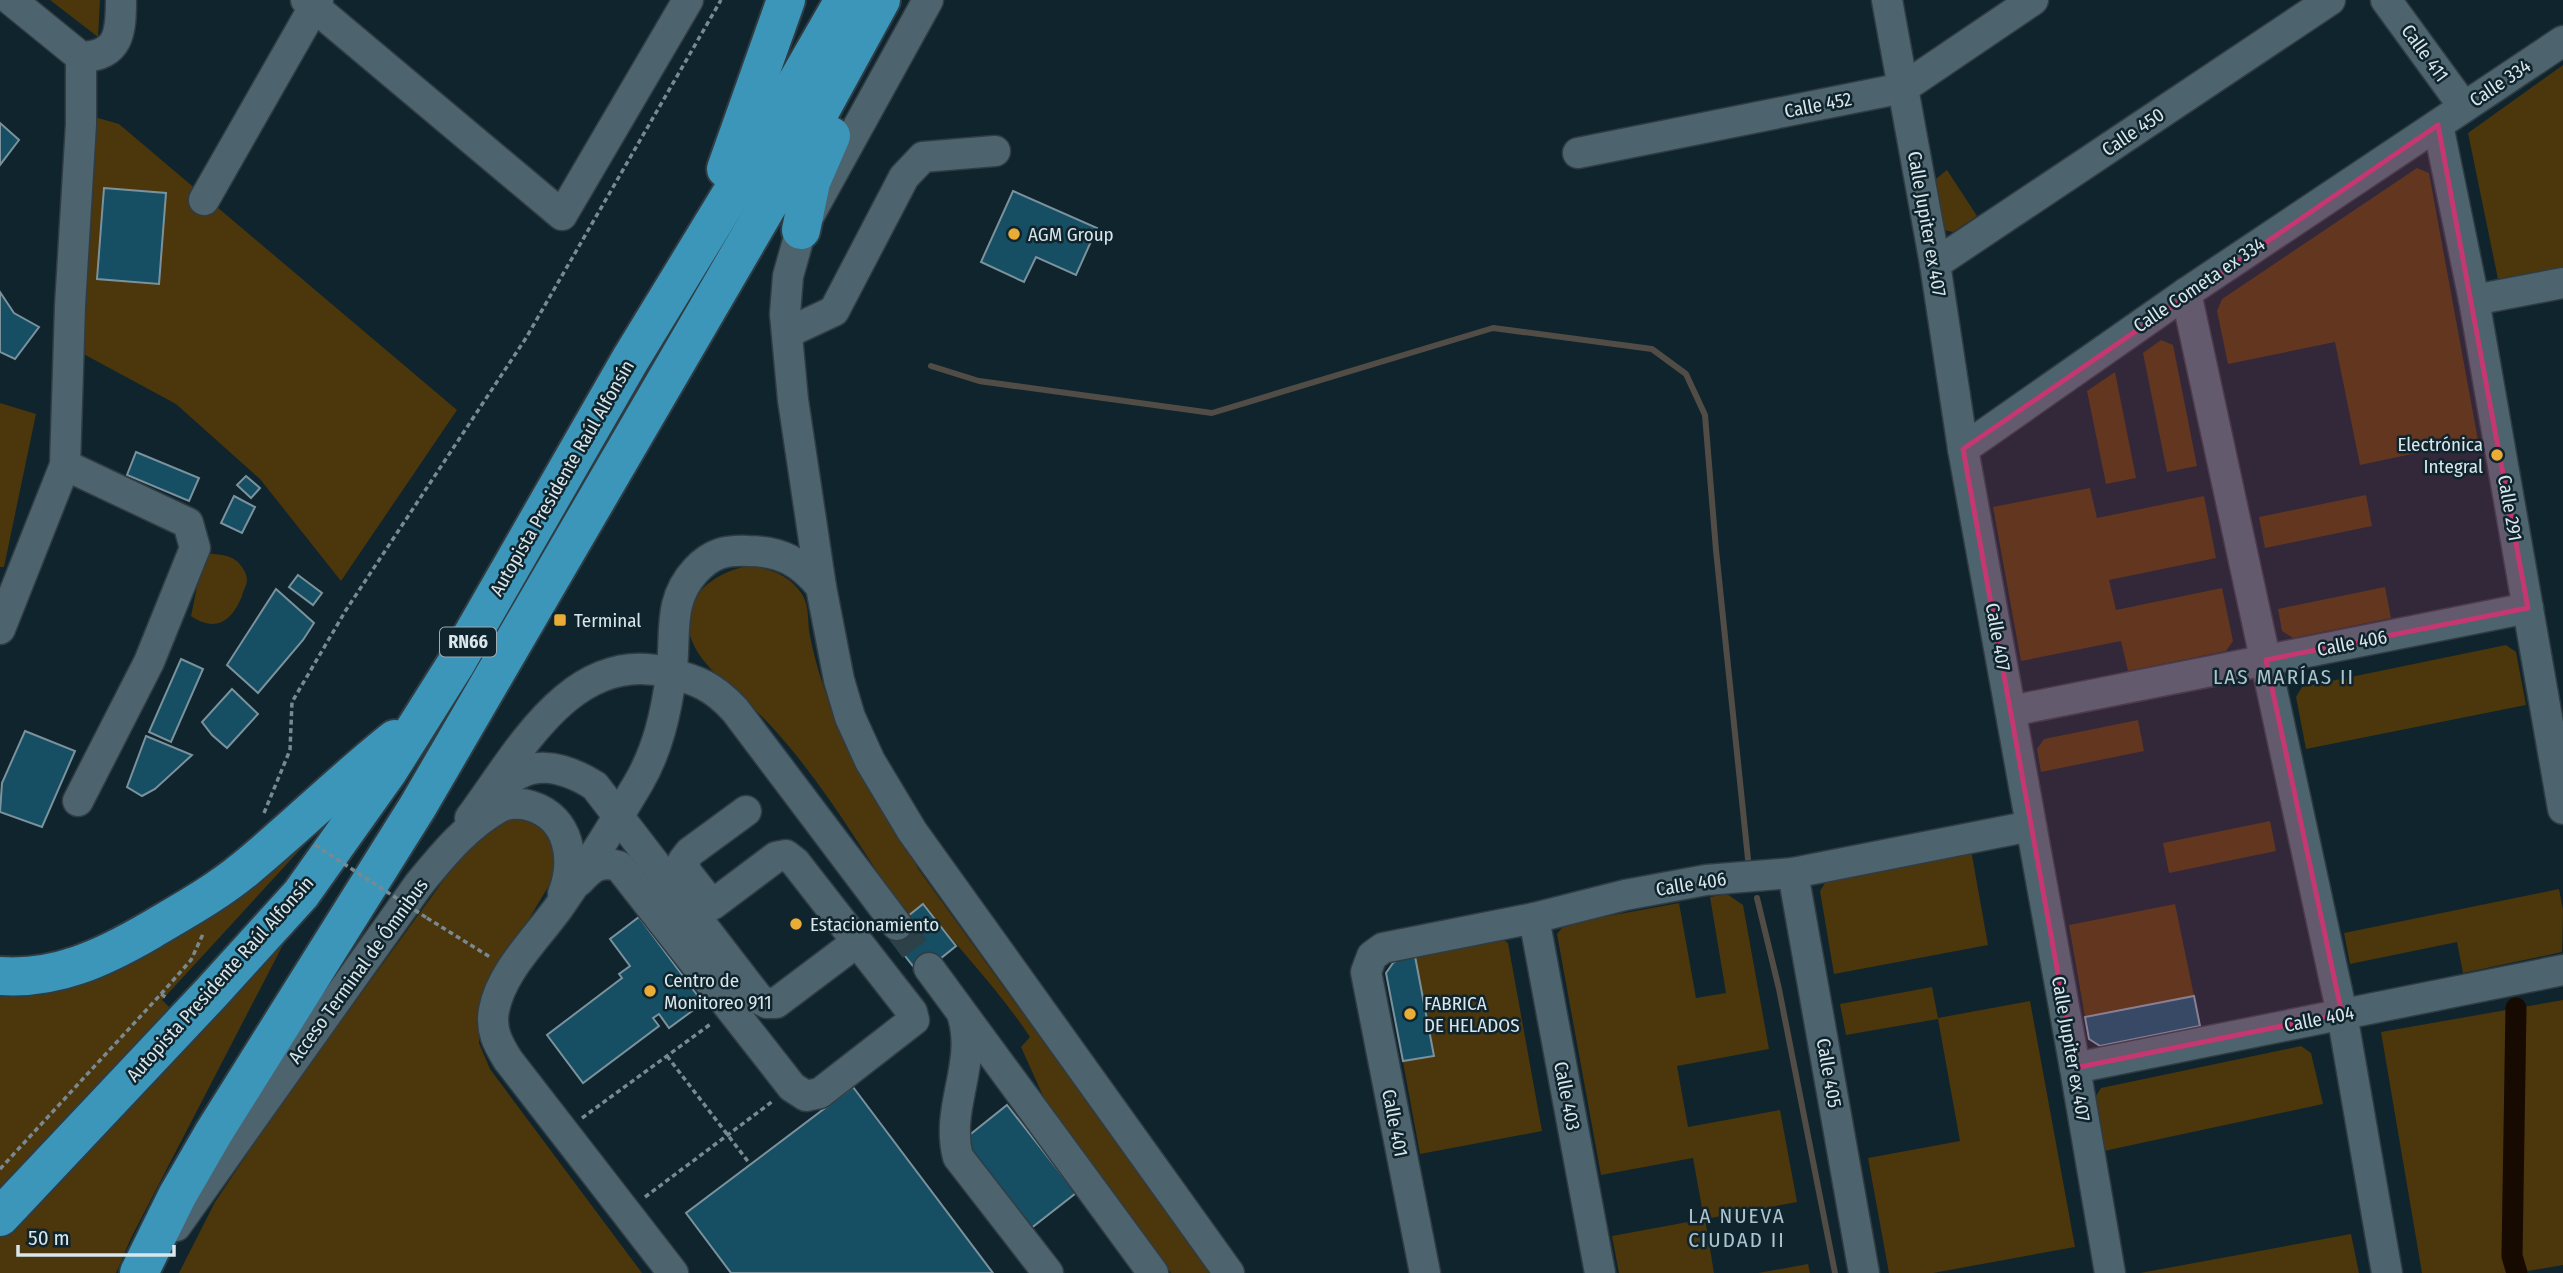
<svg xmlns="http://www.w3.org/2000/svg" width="2563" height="1273" viewBox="0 0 2563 1273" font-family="'Fira Sans Condensed',sans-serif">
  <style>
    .green { fill: #4c360c }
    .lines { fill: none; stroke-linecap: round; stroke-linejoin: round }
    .stream { stroke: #514c46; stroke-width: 6 }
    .canal { stroke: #170a00; stroke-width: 21 }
    .building { fill: #164e63; stroke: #7b929d; stroke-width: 2 }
    .minor-tunnel { stroke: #2d4149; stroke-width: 30; stroke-dasharray: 30 15; stroke-linecap: butt }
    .minor-casing { stroke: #303c43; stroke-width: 33 }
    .highway-casing { stroke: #303c43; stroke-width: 42 }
    .path { stroke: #798990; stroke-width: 3.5; stroke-dasharray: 5 3.5; stroke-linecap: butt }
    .minor { stroke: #4d636d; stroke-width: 30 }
    .highway { stroke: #3b96ba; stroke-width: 38 }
    .path-bridge { stroke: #798990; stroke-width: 3.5; stroke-dasharray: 5 3.5; stroke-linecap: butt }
    .marked { fill: #c53771; fill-opacity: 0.2; stroke: #c53771; stroke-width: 5; stroke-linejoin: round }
    .poi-dot { fill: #e8ac37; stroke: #0f242c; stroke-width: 2.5 }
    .labels { text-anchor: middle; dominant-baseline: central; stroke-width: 5; stroke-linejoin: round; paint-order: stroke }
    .shield { fill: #0f242c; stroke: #9cacb2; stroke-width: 2 }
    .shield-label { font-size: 18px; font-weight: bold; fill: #d9e6eb }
    .street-label { font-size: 19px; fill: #d9e6eb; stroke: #0f242c }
    .poi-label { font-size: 19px; fill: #d9e6eb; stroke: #0f242c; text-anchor: start }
    .neighbourhood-label { font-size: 21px; letter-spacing: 2px; fill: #acc4cf; stroke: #0f242c }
  </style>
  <rect width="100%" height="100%" fill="#0f242c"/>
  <!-- green -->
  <g class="green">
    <polygon points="50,0 100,0 98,37"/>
    <polygon points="2563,65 2563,267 2498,279 2468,133"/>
    <polygon points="91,116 119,124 457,410 341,581 260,479 176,404 78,351"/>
    <polygon points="2417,168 2429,173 2478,440 2360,465 2335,342 2228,364 2217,311 2222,299"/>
    <polygon points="1947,170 1977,216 1953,232 1944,230 1932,182"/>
    <polygon points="2161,340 2173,345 2197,466 2167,472 2143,353"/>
    <polygon points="2115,372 2136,478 2106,484 2087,391"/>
    <polygon points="0,403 36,414 4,567 0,567"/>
    <polygon points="2090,488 2097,518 2204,496 2216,558 2109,580 2116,610 2222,588 2233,641 2226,651 2128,671 2121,641 2021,661 1993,507"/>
    <polygon points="2366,495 2372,526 2265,548 2259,517"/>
    <path d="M 204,553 C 212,554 225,554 232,558 C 239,561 247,572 247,580 C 247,585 243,591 242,596 C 232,621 216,633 191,616 Z"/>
    <path d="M 747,566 C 769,568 789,574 802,594 C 810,607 807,621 810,636 C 815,662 824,689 833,713 C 855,769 890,818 919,870 L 1211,1273 L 1171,1273 L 1048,1107 L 1021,1047 L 1030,1037 C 998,989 959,949 923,904 L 907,917 C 859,846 811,761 748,703 C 728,684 698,664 690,635 C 680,597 714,573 747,566 Z"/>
    <polygon points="2385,587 2391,618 2293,638 2282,631 2278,609"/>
    <polygon points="2506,645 2516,652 2526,705 2306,749 2296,697 2302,687"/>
    <polygon points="2138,720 2144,751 2041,772 2037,749 2044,739"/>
    <polygon points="353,792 162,1000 170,1008 0,1192 0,993 19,994"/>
    <polygon points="524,812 555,839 554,877 479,1003 479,1043 490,1069 642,1273 179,1273 215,1202 280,1105 475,837 496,817"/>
    <polygon points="2270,821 2276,851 2169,873 2163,843"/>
    <polygon points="1971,850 1988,945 1834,974 1820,891 1830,875"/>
    <polygon points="2559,889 2563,910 2562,952 2463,973 2457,942 2350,964 2344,933"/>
    <polygon points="1727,894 1743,905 1769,1049 1677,1066 1688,1127 1780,1110 1797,1202 1705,1219 1714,1273 1619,1273 1612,1236 1704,1219 1693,1158 1601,1175 1557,934 1565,924 1679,903 1696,998 1726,993 1710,897"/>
    <polygon points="2175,904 2194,996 2085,1017 2069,925"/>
    <polygon points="1498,936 1508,943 1542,1131 1420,1154 1403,1062 1433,1056 1414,951"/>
    <polygon points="287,937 131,1238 116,1273 0,1273 0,1235"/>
    <polygon points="1932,987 1938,1018 2030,1001 2075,1247 1933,1273 1889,1273 1868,1158 1960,1141 1938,1019 1846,1035 1840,1004"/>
    <polygon points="2563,1000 2563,1265 2516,1273 2422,1273 2381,1032"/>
    <polygon points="2301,1046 2311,1053 2323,1104 2104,1151 2094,1099 2101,1088"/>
    <polygon points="2351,1234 2359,1273 2140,1273"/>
    <polygon points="1808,1264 1810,1273 1758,1273"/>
  </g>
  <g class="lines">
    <!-- stream -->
    <g class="stream">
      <polyline points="931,366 979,381 1212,413 1493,328 1652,349 1686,374 1705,415 1716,550 1748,859"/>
      <polyline points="1757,898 1779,989 1835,1273"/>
    </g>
    <!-- canal -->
    <polyline class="canal" points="2516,1008 2512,1256 2517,1273"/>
  </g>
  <!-- building -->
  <g class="building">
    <polygon points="0,123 19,140 0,165"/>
    <polygon points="104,188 166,193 159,284 97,279"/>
    <polygon points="1013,191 1097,228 1076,275 1036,257 1024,282 981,262"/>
    <polygon points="0,292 14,313 39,327 15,359 0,352"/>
    <polygon points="136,452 199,478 189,501 127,475"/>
    <polygon points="246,476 260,488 251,498 237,485"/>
    <polygon points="234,496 255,507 242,533 221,523"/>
    <polygon points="298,575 322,593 313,605 289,587"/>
    <polygon points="276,589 314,623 303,640 258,693 227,665"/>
    <polygon points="181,659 203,669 171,742 149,732"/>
    <polygon points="232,689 258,714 227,748 212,735 202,722"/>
    <polygon points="25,731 75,751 42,827 0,812 2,783"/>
    <polygon points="146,736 192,755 155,789 142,796 127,787"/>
    <polygon points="923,904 956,946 920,975 887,933"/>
    <polygon points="639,917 703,1003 669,1028 659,1014 653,1018 659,1026 583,1083 547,1035 622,978 619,974 630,966 610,939"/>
    <polygon points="1414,951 1434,1056 1403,1061 1386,973 1393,963"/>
    <polygon points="2194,996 2200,1026 2100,1046 2089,1039 2085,1017"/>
    <polygon points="853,1087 993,1273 731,1273 686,1213"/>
    <polygon points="1007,1105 1076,1193 1030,1229 962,1141"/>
  </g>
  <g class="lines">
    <!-- minor-tunnel -->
    <polyline class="minor-tunnel" points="897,925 929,968"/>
    <!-- minor casing -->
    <g class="minor-casing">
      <g id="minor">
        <path d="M 11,0 L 81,57 C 119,56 121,33 121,0"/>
        <polyline points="306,0 562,215 688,0"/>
        <polyline points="928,0 801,230 788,276 785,314 793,400 821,587 839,680 850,717 870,761 912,831 1229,1273"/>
        <polyline points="1887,0 1935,264 1963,449 2075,1068 2110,1273"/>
        <polyline points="2386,0 2464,107"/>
        <polyline points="2438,125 2474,300 2563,809"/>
        <polyline points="1578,153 1903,88 2033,0"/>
        <polyline points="204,200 318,0"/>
        <polyline points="1935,264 2330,0"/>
        <polyline points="2186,293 2342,1014 2387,1273"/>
        <polyline points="2474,300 2563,283"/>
        <polyline points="787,333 834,311 904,177 923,157 995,151"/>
        <polyline points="1963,449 2186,293 2563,41"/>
        <polyline points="65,465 188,523 195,548 149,662 78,801"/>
        <polyline points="0,629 65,465 70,306 81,124 81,57"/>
        <polyline points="2011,711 2528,608"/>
        <path d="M 498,791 C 527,757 562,765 595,786 L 759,999 L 767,1003 L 776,1003 L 857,942"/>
        <path d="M 470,818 C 518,754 571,649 666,672 C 697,680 713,686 735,710 L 897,925"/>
        <polyline points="1793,873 1864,1273"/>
        <path d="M 579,881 C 592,867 599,861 619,866 L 792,1087 L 806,1096 L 820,1093 L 914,1020 L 912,1012 L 795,862 L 786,855 L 776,857 L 712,905 L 687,873 L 683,861 L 690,852 L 746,811"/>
        <polyline points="1534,918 1600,1273"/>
        <polyline points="929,968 1153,1273"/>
        <path d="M 963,1017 C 977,1065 945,1108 958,1157 L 1048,1273"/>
        <polyline points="2075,1068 2563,970"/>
        <path d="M 176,1226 L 419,884 C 442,856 467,825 500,807 C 509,803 522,803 531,806 C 570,818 576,860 563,894"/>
        <path d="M 673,1273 L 508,1060 C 498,1044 490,1030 494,1010 C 501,972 536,939 559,907 C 587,867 614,825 639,782 C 658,749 666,713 671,676 C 677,637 666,602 696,570 C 712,553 726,550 748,551 C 781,551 801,562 821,587"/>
        <polyline points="1425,1273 1366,972 1372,956 1383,948 1534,918 1625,895 1706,880 1793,873 2031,826"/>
      </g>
    </g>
    <!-- highway casing -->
    <g class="highway-casing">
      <g id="highway">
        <polyline points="726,169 786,0"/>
        <polyline points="801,230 811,182 831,136"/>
        <path d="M 0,976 C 56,980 103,958 151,930 C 183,911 216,893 245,869 C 296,827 343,780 395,739"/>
        <polyline points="0,1217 212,992 301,894 389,770 455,665 630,360 756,153 844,0"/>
        <polyline points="139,1273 177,1196 214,1132 418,806 782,181 881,0"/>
      </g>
    </g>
    <!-- path -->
    <g class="path">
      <polyline points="264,813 290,750 292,702 346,610 526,338 721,0"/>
      <polyline points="427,918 490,957"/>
      <polyline points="161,994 191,960 203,934"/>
      <polyline points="667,1056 750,1164"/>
      <polyline points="582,1118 712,1023"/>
      <polyline points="0,1169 161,994 168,999"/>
      <polyline points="645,1197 773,1101"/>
    </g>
    <!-- minor -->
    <use href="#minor" class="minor"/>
    <!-- highway -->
    <use href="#highway" class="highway"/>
    <!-- path-bridge -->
    <polyline class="path-bridge" points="315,845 427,918"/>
  </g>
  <!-- marked area -->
  <path class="marked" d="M 2438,125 L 2528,608 L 2266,660 L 2342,1014 L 2075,1068 L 1963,449 Z"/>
  <!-- markers -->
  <g class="poi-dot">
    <circle cx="1014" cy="234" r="7"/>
    <circle cx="2497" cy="455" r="7"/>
    <rect x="553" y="613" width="14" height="14" rx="3.5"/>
    <circle cx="796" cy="924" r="7"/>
    <circle cx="650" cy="991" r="7"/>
    <circle cx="1410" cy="1014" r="7"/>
  </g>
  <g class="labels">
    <!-- shield labels -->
    <rect class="shield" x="440" y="627.5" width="56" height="29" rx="5"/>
    <g class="shield-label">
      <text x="468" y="642">RN66</text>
    </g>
    <!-- street labels -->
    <g class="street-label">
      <text transform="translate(2425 53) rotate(54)">Calle 411</text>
      <text transform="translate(2500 83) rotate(-34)">Calle 334</text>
      <text transform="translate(1818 105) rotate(-11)">Calle 452</text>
      <text transform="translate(2133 132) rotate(-34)">Calle 450</text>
      <text transform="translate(1927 224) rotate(80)">Calle Jupiter ex 407</text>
      <text transform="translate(2199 285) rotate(-34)">Calle Cometa ex 334</text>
      <text transform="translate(562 478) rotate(-60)">Autopista Presidente Raúl Alfonsín</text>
      <text transform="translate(2510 508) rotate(80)">Calle 291</text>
      <text transform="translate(1998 637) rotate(80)">Calle 407</text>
      <text transform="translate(2352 643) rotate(-11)">Calle 406</text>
      <text transform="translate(1691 884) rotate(-9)">Calle 406</text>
      <text transform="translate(358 971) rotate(-54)">Acceso Terminal de Ómnibus</text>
      <text transform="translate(220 979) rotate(-48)">Autopista Presidente Raúl Alfonsín</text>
      <text transform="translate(2319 1019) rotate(-11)">Calle 404</text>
      <text transform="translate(2071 1049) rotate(80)">Calle Jupiter ex 407</text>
      <text transform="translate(1829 1073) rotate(80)">Calle 405</text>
      <text transform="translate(1567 1096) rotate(79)">Calle 403</text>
      <text transform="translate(1395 1123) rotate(79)">Calle 401</text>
    </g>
    <!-- poi labels -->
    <g class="poi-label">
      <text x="1028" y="234">AGM Group</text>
      <text x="2483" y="444" text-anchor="end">Electrónica<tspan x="2483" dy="22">Integral</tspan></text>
      <text x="574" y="620">Terminal</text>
      <text x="810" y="924">Estacionamiento</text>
      <text x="664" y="980">Centro de<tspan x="664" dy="22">Monitoreo 911</tspan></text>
      <text x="1424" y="1003">FABRICA<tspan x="1424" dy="22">DE HELADOS</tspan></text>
    </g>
    <!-- neighbourhood labels -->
    <g class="neighbourhood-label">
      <text x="2284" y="677">LAS MARÍAS II</text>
      <text x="1737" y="1216">LA NUEVA<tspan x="1737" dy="24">CIUDAD II</tspan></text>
    </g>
  </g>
  <!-- scale -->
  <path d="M18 1245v10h156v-10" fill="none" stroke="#d9e6eb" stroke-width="3.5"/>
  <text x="28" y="1245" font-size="21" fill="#d9e6eb" stroke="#0f242c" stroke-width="5" paint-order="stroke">50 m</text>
</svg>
